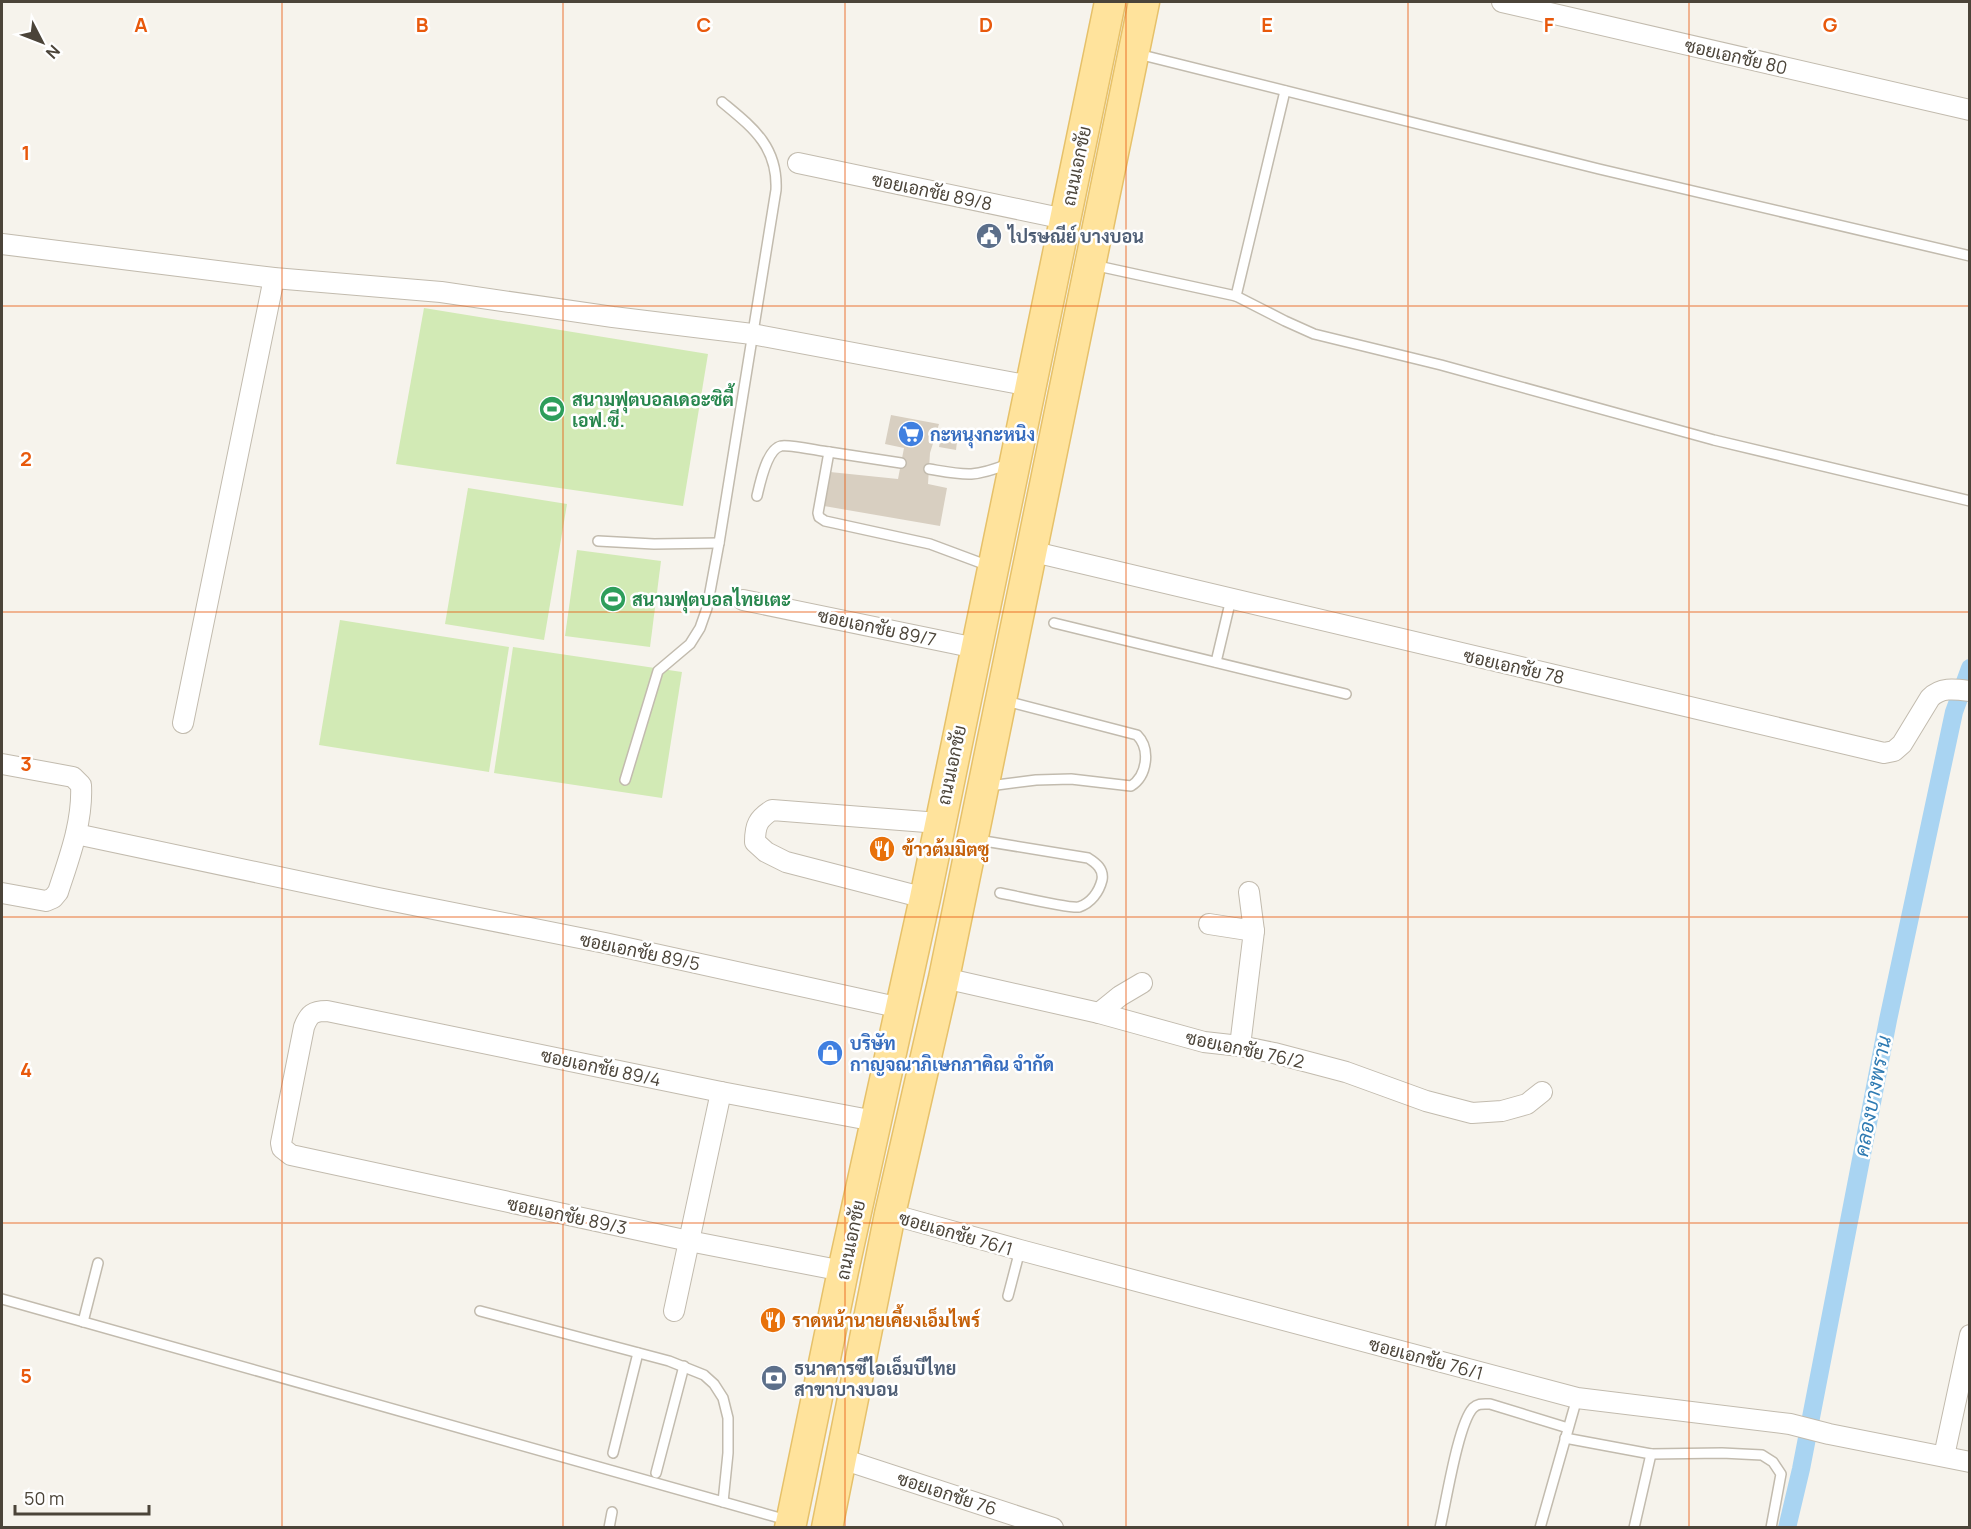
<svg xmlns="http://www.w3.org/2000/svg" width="1971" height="1529" viewBox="0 0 1971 1529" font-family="Manrope,Sarabun,sans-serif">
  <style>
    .green { fill: #d2eab5 }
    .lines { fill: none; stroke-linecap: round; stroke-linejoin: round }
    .canal { stroke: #a9d4f2; stroke-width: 18 }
    .building { fill: #d8cfc1 }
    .service-casing { stroke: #c2bbae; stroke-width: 12 }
    .minor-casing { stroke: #c2bbae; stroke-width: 22 }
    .primary-casing { stroke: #e6c16a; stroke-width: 33 }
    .service { stroke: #fff; stroke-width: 9 }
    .minor { stroke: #fff; stroke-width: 20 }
    .primary { stroke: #ffe39c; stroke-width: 30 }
    .grid { fill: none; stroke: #e8590c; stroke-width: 1.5; stroke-opacity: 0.55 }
    .labels { text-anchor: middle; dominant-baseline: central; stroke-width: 5; stroke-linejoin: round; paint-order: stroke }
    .street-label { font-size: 18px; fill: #4b4439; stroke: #fff }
    .service-label { font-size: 18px; font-weight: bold; fill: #4e5e75; stroke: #fff; text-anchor: start }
    .leisure-label { font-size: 18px; font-weight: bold; fill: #27864d; stroke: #fff; text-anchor: start }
    .shop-label { font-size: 18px; font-weight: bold; fill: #366cbe; stroke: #fff; text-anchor: start }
    .food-label { font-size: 18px; font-weight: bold; fill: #c56008; stroke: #fff; text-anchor: start }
    .water-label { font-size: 20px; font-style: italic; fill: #2e7ab2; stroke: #fff }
    .grid-label { font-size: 20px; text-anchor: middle; font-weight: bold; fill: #e8590c; stroke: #fff; stroke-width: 5; stroke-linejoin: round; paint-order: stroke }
  </style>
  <rect width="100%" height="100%" fill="#f6f3ec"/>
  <!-- green -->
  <g class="green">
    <polygon points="424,308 708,354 683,506 396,464"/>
    <polygon points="468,488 567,504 544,640 445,624"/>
    <polygon points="577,550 661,561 650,647 565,636"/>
    <polygon points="340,620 509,647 489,772 319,745"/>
    <polygon points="513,647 682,672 662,798 494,773"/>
  </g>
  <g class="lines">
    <!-- canal -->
    <polyline class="canal" points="1787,1528 1801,1469 1888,1020 1954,712 1970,668"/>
  </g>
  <!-- building -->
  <g class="building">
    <polygon points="891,415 939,424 930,453 928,484 947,488 940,526 824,506 830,472 898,479 904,448 885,444"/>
    <polygon points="942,431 958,434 956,450 939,447"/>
  </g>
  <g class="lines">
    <!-- service casing -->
    <g class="service-casing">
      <g id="service">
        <polyline points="1138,54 1599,169 1970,256"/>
        <polyline points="1093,265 1236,296 1285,321 1314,334 1441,365 1714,440 1970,501"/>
        <polyline points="1236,296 1285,91"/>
        <polyline points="901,463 829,452 818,513 819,517 825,521 930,544 989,566"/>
        <path d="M 929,469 C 965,475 973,478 1008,464"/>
        <path d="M 757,496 C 760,483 767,449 781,446 C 789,444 819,451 829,452"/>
        <polyline points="598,541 654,544 719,543"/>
        <polyline points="1054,623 1346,694"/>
        <polyline points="1216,662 1231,599"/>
        <path d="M 625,780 L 658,671 L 690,644 L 700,628 L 707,608 L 719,543 L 776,190 C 778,146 752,127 722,102"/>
        <path d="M 989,786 L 1036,780 L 1071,779 L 1131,786 C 1147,776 1151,749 1137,735 L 1006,701"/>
        <path d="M 978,840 L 1088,858 C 1096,863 1104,869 1102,880 C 1099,892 1091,903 1079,907 C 1070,909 1012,895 1000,893"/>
        <polyline points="1008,1296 1020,1250"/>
        <polyline points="2,1299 787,1520"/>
        <polyline points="480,1311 669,1361 704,1375 714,1384 723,1398 728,1418 728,1453 723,1502"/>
        <polyline points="83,1322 98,1263"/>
        <polyline points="1565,1438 1651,1454 1722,1453 1762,1455 1773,1462 1781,1474 1771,1528"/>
        <polyline points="613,1453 638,1353"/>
        <polyline points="656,1473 684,1366"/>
        <polyline points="609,1528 612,1512"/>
        <path d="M 1440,1528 C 1446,1503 1458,1424 1473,1408 C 1478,1403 1483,1404 1490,1404 L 1568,1428"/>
        <polyline points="1540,1528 1577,1398"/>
        <polyline points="1634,1528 1651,1454"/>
      </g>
    </g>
    <!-- minor casing -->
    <g class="minor-casing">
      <g id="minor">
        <polyline points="1502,2 1970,110"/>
        <polyline points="798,163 1065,219"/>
        <polyline points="2,244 274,278 441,292 613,317 752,334 1031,386"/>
        <path d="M 1030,551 L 1884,753 L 1894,751 L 1902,744 L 1930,698 C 1941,687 1954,689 1970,691"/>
        <polyline points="743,600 976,648"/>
        <polyline points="183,723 274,278"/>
        <path d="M 2,764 L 73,777 L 81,785 C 83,822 69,858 58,892 L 53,898 L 46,901 L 2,893"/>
        <polyline points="76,834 378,898 605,943 901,1008"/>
        <path d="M 925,898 L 786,862 L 766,852 L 755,842 C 755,825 758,819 772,810 L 939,823"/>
        <polyline points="1209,924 1254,931"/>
        <polyline points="944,978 1099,1013 1204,1042 1240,1046 1274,1053 1346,1072 1426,1101 1472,1113 1502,1111 1527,1104 1542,1092"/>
        <polyline points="1099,1013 1120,996 1142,983"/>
        <polyline points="1240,1046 1254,931 1249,892"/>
        <polyline points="890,1214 1020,1250 1577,1398 1790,1424 1829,1434 1970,1462"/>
        <path d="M 843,1271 L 689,1241 L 291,1155 L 282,1148 L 281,1143 L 304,1027 C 309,1014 313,1011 327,1011 L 721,1092 L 875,1121"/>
        <polyline points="674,1311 721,1092"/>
        <polyline points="1944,1456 1970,1335"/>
        <polyline points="842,1459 1053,1528"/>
      </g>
    </g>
    <!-- primary casing -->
    <g class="primary-casing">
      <g id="primary">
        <polyline points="790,1528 843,1271 925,898 1110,2"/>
        <polyline points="827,1528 890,1214 944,978 1144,2"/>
      </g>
    </g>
    <!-- service -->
    <use href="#service" class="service"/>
    <!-- minor -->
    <use href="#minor" class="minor"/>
    <!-- primary -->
    <use href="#primary" class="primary"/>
  </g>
  <!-- grid -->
  <path class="grid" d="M 282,2 L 282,1528M 563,2 L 563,1528M 845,2 L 845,1528M 1126,2 L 1126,1528M 1408,2 L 1408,1528M 1689,2 L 1689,1528M 2,306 L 1970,306M 2,612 L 1970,612M 2,917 L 1970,917M 2,1223 L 1970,1223"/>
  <!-- icons -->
  <defs>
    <g id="civic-disc" transform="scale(1.35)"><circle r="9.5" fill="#5c6f8a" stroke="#fff"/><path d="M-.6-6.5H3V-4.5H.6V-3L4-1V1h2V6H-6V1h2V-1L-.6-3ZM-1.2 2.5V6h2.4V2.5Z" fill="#fff"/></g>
    <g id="stadium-disc" transform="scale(1.35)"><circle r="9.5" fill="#2e9e5b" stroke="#fff"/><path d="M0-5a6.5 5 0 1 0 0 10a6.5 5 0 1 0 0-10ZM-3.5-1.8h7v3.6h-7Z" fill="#fff"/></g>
    <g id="supermarket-disc" transform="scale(1.35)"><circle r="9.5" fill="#3f7fe0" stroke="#fff"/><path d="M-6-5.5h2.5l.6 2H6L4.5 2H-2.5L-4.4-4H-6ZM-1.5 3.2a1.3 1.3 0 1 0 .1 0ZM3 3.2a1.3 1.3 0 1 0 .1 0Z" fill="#fff"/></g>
    <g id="restaurant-disc" transform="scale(1.35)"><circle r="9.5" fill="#e8710a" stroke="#fff"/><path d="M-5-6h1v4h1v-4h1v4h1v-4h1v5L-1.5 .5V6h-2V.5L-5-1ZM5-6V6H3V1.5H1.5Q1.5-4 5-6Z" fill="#fff"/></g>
    <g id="shop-disc" transform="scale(1.35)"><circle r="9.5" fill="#3f7fe0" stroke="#fff"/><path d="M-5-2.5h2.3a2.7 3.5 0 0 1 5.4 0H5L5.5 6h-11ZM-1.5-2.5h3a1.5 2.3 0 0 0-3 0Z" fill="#fff"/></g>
    <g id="bank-disc" transform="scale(1.35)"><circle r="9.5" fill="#5c6f8a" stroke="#fff"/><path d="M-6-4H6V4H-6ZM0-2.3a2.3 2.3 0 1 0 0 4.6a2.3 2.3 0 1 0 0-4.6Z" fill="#fff"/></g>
  </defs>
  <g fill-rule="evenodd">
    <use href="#civic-disc" x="989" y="236"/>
    <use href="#stadium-disc" x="552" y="409"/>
    <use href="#supermarket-disc" x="911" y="434"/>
    <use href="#stadium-disc" x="613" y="599"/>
    <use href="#restaurant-disc" x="882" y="849"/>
    <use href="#shop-disc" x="830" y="1053"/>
    <use href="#restaurant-disc" x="773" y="1320"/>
    <use href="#bank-disc" x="774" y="1378"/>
  </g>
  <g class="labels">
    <!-- street labels -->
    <g class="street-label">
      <text transform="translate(1736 56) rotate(13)">ซอยเอกชัย 80</text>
      <text transform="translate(1076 166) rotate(-78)">ถนนเอกชัย</text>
      <text transform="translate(932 191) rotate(12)">ซอยเอกชัย 89/8</text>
      <text transform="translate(877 627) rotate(12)">ซอยเอกชัย 89/7</text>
      <text transform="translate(1514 666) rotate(13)">ซอยเอกชัย 78</text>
      <text transform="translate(951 765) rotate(-78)">ถนนเอกชัย</text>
      <text transform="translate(640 951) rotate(12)">ซอยเอกชัย 89/5</text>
      <text transform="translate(1245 1049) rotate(12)">ซอยเอกชัย 76/2</text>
      <text transform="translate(601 1067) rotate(12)">ซอยเอกชัย 89/4</text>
      <text transform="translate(567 1215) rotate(12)">ซอยเอกชัย 89/3</text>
      <text transform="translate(956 1233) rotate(16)">ซอยเอกชัย 76/1</text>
      <text transform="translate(850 1240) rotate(-78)">ถนนเอกชัย</text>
      <text transform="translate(1426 1358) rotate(15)">ซอยเอกชัย 76/1</text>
      <text transform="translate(947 1493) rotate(18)">ซอยเอกชัย 76</text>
    </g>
    <!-- service labels -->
    <g class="service-label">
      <text x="1008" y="236">ไปรษณีย์ บางบอน</text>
      <text x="794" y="1368">ธนาคารซีไอเอ็มบีไทย<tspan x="794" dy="21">สาขาบางบอน</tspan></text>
    </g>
    <!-- leisure labels -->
    <g class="leisure-label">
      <text x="572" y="399">สนามฟุตบอลเดอะซิตี้<tspan x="572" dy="21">เอฟ.ซี.</tspan></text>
      <text x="632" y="599">สนามฟุตบอลไทยเตะ</text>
    </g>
    <!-- shop labels -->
    <g class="shop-label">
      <text x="930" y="434">กะหนุงกะหนิง</text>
      <text x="850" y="1043">บริษัท<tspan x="850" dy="21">กาญจณาภิเษกภาคิณ จำกัด</tspan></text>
    </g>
    <!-- food labels -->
    <g class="food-label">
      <text x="902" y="849">ข้าวต้มมิตซู</text>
      <text x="792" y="1320">ราดหน้านายเคี้ยงเอ็มไพร์</text>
    </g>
    <!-- water labels -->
    <g class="water-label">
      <text transform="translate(1872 1096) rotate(-79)">คลองบางพราน</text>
    </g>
  </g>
  <g class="grid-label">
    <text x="141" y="32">A</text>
    <text x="422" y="32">B</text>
    <text x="704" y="32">C</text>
    <text x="986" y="32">D</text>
    <text x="1267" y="32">E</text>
    <text x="1549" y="32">F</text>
    <text x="1830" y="32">G</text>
    <text x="26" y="160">1</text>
    <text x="26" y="466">2</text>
    <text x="26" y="771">3</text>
    <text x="26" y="1077">4</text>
    <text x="26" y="1383">5</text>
  </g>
  <!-- border -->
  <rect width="1971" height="1529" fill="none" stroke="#4b4439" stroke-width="6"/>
  <!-- north arrow -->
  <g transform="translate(42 42) rotate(132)" stroke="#ffffff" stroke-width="4.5" paint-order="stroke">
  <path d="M0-4.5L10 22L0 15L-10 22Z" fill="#4b4439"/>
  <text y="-9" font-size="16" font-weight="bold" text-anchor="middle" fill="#4b4439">N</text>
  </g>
  <!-- scale -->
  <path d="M15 1505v9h134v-9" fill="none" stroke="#4b4439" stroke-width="3"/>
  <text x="24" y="1505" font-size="18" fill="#4b4439" stroke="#ffffff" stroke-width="4.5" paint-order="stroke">50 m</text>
</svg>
